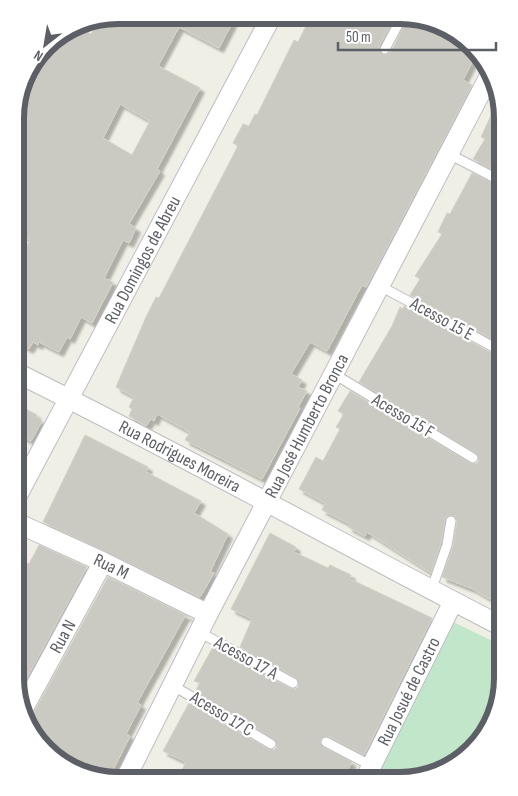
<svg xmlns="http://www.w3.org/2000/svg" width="518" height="796" viewBox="0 0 518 796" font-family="'Sofia Sans Condensed',sans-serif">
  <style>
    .green { fill: #c2e6c9 }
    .building { fill: #cac9c2; stroke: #d4d2c4; fill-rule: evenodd; filter: url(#shadow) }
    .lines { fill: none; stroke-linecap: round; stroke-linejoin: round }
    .service-casing { stroke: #bdbec4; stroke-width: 11 }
    .minor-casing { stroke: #bdbec4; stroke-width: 21 }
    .service { stroke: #fff; stroke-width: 9 }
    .minor { stroke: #fff; stroke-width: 19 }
    .labels { text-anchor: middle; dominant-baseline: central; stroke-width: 4.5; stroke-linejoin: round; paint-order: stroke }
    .street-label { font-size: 18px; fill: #5d5f66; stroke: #fff }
    .rim { fill: none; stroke: #5d5f66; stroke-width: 6 }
  </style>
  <defs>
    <filter id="shadow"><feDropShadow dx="4.5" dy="4.5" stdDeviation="1" flood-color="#0004"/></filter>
  </defs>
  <rect width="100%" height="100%" fill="#efefe5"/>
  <!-- green -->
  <polygon class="green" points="451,621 503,646 503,685 486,736 440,773 400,781 372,781"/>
  <!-- building -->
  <g class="building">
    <polygon points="395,17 379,46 382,54 386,55 391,52 408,17 420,17 463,36 473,50 468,60 472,62 463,80 472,85 366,287 362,285 327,351 310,342 291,374 302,380 298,387 307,391 298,407 300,408 262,479 185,440 190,432 157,414 154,421 151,419 146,426 129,416 132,409 129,407 134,397 116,387 146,317 156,297 159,298 238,146 233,143 243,124 249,126 255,114 257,115 294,40 298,42 310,18"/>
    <path d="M 234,19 L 219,48 L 179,27 L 158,66 L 200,88 L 157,169 L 160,171 L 129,224 L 136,228 L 129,243 L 123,240 L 104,278 L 113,282 L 92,323 L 81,317 L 70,339 L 67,337 L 59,352 L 39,342 L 38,345 L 33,342 L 29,349 L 16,342 L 16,312 L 22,299 L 16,296 L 16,264 L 30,240 L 16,232 L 16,104 L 29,67 L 50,40 L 76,26 L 91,34 L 99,20 ZM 120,104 L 150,121 L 132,155 L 103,138 Z"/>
    <polygon points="499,98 503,118 503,175 473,159 485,139 481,137"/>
    <polygon points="472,173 503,188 503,334 498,342 410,295 420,279 415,276 442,234 438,232 447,213 450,214"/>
    <polygon points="404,306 492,353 490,355 496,358 493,366 503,369 503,576 490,599 473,589 442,577 453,546 457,522 455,516 448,515 445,520 441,543 431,573 367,532 365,536 348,527 350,524 322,510 325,503 299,489 316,457 323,461 340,429 336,427 344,414 338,411 350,391 470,463 476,464 479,461 476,453 359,382 392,326 400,307 403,309"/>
    <polygon points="15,403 37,415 35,417 42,421 31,441 15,433"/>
    <polygon points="85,435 148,467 146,472 201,501 194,513 228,534 210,572 214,573 200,597 43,522"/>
    <polygon points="270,533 296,547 294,552 328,568 330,565 351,575 350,579 432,618 364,755 328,736 321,739 320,743 323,747 352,762 341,781 177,780 186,762 163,751 189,703 268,749 274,750 277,747 274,739 195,692 200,683 194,681 213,647 290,688 296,689 299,686 296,678 240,647 252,619 231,609"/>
    <polygon points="39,545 87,567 18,694 15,678 15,574 22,561 29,564"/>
    <polygon points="108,577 189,617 185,616 137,703 141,705 126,734 130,736 108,780 104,780 56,760 26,721 32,716"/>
  </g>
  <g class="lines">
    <!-- service casing -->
    <g class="service-casing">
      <g id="service">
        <polyline points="385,49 402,17"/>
        <polyline points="449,154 503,182"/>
        <polyline points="380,286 503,352"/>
        <polyline points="334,374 473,458"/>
        <polyline points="431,591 447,545 451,521"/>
        <polyline points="199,632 293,683"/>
        <polyline points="172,685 271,744"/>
        <polyline points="326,742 372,766"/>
      </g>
    </g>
    <!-- minor casing -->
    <g class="minor-casing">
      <g id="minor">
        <path id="s1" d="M 15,372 C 180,453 340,543 503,627"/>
        <path id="s2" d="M 15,500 L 270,19"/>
        <path id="s3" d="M 15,522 L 103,562 L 208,614"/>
        <path id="s4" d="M 22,711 L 103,562"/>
        <path id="s5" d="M 125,780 L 208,614 L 491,73"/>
        <path id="s6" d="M 364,781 L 453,602"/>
      </g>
    </g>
    <!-- service -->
    <use href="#service" class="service"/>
    <!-- minor -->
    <use href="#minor" class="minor"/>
  </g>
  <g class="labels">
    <!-- street labels -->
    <g class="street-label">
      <text stroke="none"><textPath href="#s2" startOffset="272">Rua Domingos de Abreu</textPath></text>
      <text transform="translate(442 319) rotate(29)">Acesso 15 E</text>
      <text transform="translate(403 416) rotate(31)">Acesso 15 F</text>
      <text stroke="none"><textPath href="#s5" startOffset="398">Rua José Humberto Bronca</textPath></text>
      <text stroke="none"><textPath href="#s1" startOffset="185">Rua Rodrigues Moreira</textPath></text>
      <text stroke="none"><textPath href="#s3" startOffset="106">Rua M</textPath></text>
      <text stroke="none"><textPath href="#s4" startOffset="85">Rua N</textPath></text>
      <text transform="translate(246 658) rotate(29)">Acesso 17 A</text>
      <text stroke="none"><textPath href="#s6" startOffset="100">Rua Josué de Castro</textPath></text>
      <text transform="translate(222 714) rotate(31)">Acesso 17 C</text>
    </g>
  </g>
  <!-- crop -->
  <path d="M0 0H518V796H0ZM118 24H400A94 94 0 0 1 494 118V678A94 94 0 0 1 400 772H118A94 94 0 0 1 24 678V118A94 94 0 0 1 118 24Z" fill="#fff" fill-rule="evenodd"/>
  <path class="rim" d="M118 24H400A94 94 0 0 1 494 118V678A94 94 0 0 1 400 772H118A94 94 0 0 1 24 678V118A94 94 0 0 1 118 24Z"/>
  <!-- north arrow -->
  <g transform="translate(45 45) rotate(211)" stroke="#ffffff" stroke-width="4" paint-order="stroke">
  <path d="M0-4L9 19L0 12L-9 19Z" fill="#5d5f66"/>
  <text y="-8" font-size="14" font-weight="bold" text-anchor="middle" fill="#5d5f66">N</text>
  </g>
  <!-- scale -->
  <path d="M338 42v8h158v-8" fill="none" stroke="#5d5f66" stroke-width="2.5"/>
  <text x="346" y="42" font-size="15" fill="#5d5f66" stroke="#ffffff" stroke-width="4" paint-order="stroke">50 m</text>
</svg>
